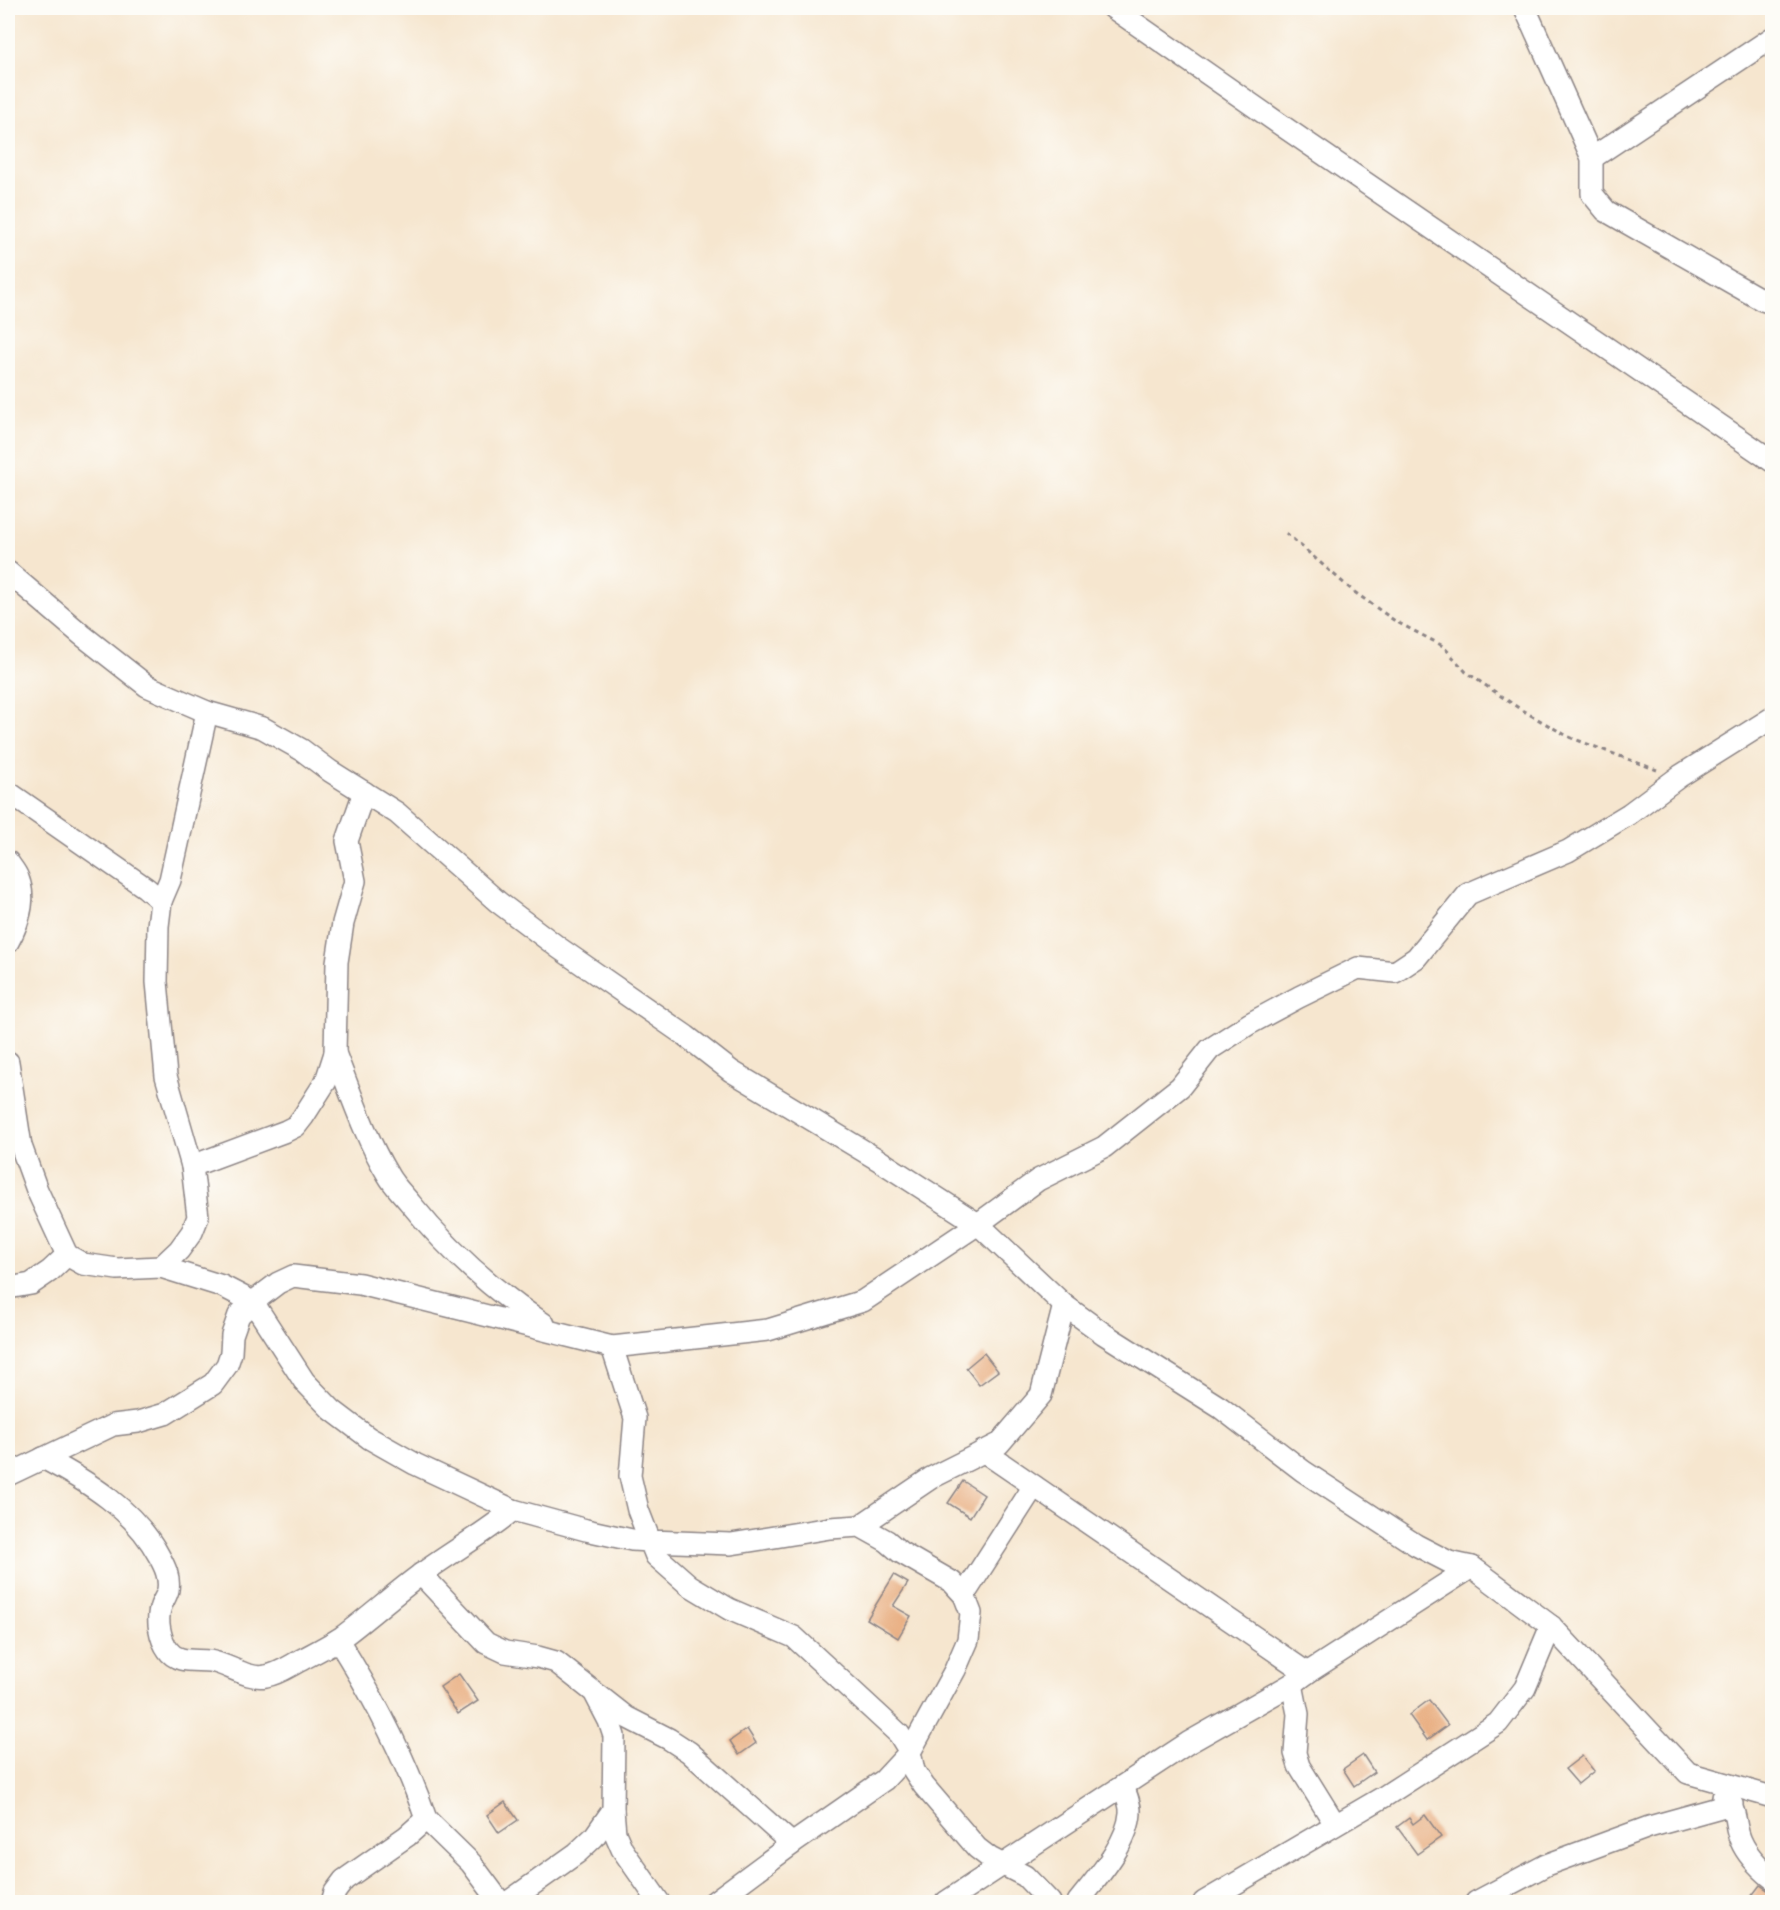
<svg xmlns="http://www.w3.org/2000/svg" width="1780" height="1910" viewBox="0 0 1780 1910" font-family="'Indie Flower',sans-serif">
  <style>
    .building { fill: #e9b084 }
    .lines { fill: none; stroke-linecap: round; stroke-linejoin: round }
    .street-casing { stroke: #8c8485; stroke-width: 24 }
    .path { stroke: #8c8485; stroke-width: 3; stroke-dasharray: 4.5 4.5; stroke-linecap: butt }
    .street { stroke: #fff; stroke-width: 21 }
  </style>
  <rect width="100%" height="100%" fill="#fdfcf7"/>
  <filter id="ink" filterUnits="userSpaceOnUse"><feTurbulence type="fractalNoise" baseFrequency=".0167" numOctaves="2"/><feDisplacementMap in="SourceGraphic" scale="12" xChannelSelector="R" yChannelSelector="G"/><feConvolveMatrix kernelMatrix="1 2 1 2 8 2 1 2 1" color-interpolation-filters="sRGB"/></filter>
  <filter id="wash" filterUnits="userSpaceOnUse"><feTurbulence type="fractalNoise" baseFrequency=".008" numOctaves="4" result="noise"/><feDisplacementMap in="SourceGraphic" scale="24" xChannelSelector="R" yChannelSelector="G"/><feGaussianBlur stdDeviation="1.35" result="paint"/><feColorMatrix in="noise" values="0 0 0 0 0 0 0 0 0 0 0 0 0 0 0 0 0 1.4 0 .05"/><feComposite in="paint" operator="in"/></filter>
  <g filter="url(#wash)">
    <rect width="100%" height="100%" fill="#f6e6cf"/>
    <g id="blocks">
      <!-- building -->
      <g class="building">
        <polygon points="984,1353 998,1371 979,1385 966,1368"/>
        <polygon points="963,1481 984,1495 970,1517 948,1503"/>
        <polygon points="894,1575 908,1583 893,1606 911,1616 898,1638 867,1619"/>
        <polygon points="459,1674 478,1701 458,1714 440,1687"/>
        <polygon points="1429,1700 1448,1725 1427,1740 1409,1715"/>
        <polygon points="747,1729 756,1743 739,1755 730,1741"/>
        <polygon points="1363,1755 1374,1772 1354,1786 1343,1769"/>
        <polygon points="1582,1756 1594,1771 1578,1784 1565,1769"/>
        <polygon points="505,1802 518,1820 499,1833 487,1815"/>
        <polygon points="1425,1815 1441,1837 1417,1854 1397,1827 1409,1818 1413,1824"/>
        <polygon points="1760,1885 1773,1894 1773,1902 1747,1902"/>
      </g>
    </g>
  </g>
  <g filter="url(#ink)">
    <use href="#blocks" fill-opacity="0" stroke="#8c8485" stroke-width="1.5"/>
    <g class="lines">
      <!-- street casing -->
      <g class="street-casing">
        <g id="street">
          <polyline points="1113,8 1281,125 1772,461"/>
          <polyline points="1525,8 1592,158 1592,194 1606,211 1762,300 1772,303"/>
          <polyline points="1592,158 1772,38"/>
          <polyline points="8,572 82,635 147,686 207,712 263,728 302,750 330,771 397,813 498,902 559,948 686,1036 731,1071 877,1159 978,1224 1064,1305 1104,1334 1221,1408 1303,1471 1416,1545 1449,1562 1472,1567 1551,1626 1688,1773 1772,1797"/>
          <polyline points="8,792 146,888 161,901 170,880 207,712"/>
          <path d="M 8,862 C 11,867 16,872 18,878 C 27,900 18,924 8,942"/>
          <polyline points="161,901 158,926 157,982 166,1076 192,1166 198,1217 192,1232 179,1250 161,1267"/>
          <path d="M 335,1053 C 351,1094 365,1137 388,1175 C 394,1186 404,1195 411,1204 C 449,1251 494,1291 544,1324"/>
          <polyline points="8,1062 21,1146 37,1190 67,1255 83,1264 117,1269 161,1267 222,1286 253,1302 304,1381 332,1410 369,1438 415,1464 513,1510 586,1530 632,1540 650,1541 656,1556 689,1585 729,1609 794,1637 899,1734 910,1752 914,1771 924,1786 977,1848 990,1858 1025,1876 1050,1902"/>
          <polyline points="192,1166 286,1131 296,1126 303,1117 326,1081 335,1053 337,962 343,923 355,881 347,841 364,792"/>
          <polyline points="8,1288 31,1284 50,1271 67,1255"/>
          <polyline points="612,1347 635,1418 630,1476 638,1510 650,1541 731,1544 830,1528 860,1526 887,1541 900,1552 952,1582 964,1595 971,1613 968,1640 955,1670 910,1752 884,1780 792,1844 714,1902"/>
          <polyline points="983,1451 1307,1673"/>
          <path d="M 43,1458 C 87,1481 135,1510 159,1556 C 165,1567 170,1577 168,1590 C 167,1595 163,1601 161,1606 C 156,1619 160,1639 168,1650 C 177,1664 196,1659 210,1661 C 228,1664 248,1680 266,1676 C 279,1674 291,1665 303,1659 C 316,1652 330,1645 342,1637 C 369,1617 394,1594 420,1575 C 451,1552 484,1534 513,1510"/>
          <polyline points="8,1475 113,1425 138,1422 165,1414 213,1384 227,1365 231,1353 232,1335 239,1315 253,1302 278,1283 293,1276 360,1284 612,1347 768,1330 863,1301 978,1224 1038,1180 1104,1147 1180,1087 1210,1049 1249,1024 1299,997 1358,968 1395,972 1416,958 1468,894 1568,851 1629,814 1680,776 1772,718"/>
          <polyline points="860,1526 931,1478 999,1444 1041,1395 1064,1305"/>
          <polyline points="421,1574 486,1643 505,1652 538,1657 556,1662 594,1692 609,1721 614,1736 613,1810 615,1833 622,1849 659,1902"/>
          <polyline points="964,1595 1034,1486"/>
          <polyline points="1292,1684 1298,1714 1295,1753 1299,1766 1335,1824"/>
          <polyline points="598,1695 626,1717 669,1739 689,1752 792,1844"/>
          <path d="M 1723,1797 C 1739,1810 1733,1824 1741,1841 C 1747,1855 1760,1868 1772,1878"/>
          <polyline points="426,1819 471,1863 500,1902"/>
          <path d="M 332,1902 L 335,1892 L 344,1880 L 407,1836 L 426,1819 C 405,1756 373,1696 338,1640"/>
          <polyline points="508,1902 577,1853 594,1837 613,1810"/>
          <polyline points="946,1902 1188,1743 1292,1684 1307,1673 1472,1567"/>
          <path d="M 1078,1902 C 1096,1879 1128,1844 1130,1813 C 1131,1805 1126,1794 1123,1786"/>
          <polyline points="1204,1902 1385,1796 1498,1723 1525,1688 1551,1626"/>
          <polyline points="1476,1902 1546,1865 1649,1827 1732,1804"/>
        </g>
      </g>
      <!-- path -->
      <polyline class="path" points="1286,533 1353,591 1395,621 1443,646 1466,672 1520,709 1569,737 1657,770"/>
      <!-- street -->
      <use href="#street" class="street"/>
    </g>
  </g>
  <!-- margin -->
  <rect width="1780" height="1910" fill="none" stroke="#fdfcf7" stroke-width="30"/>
</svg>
